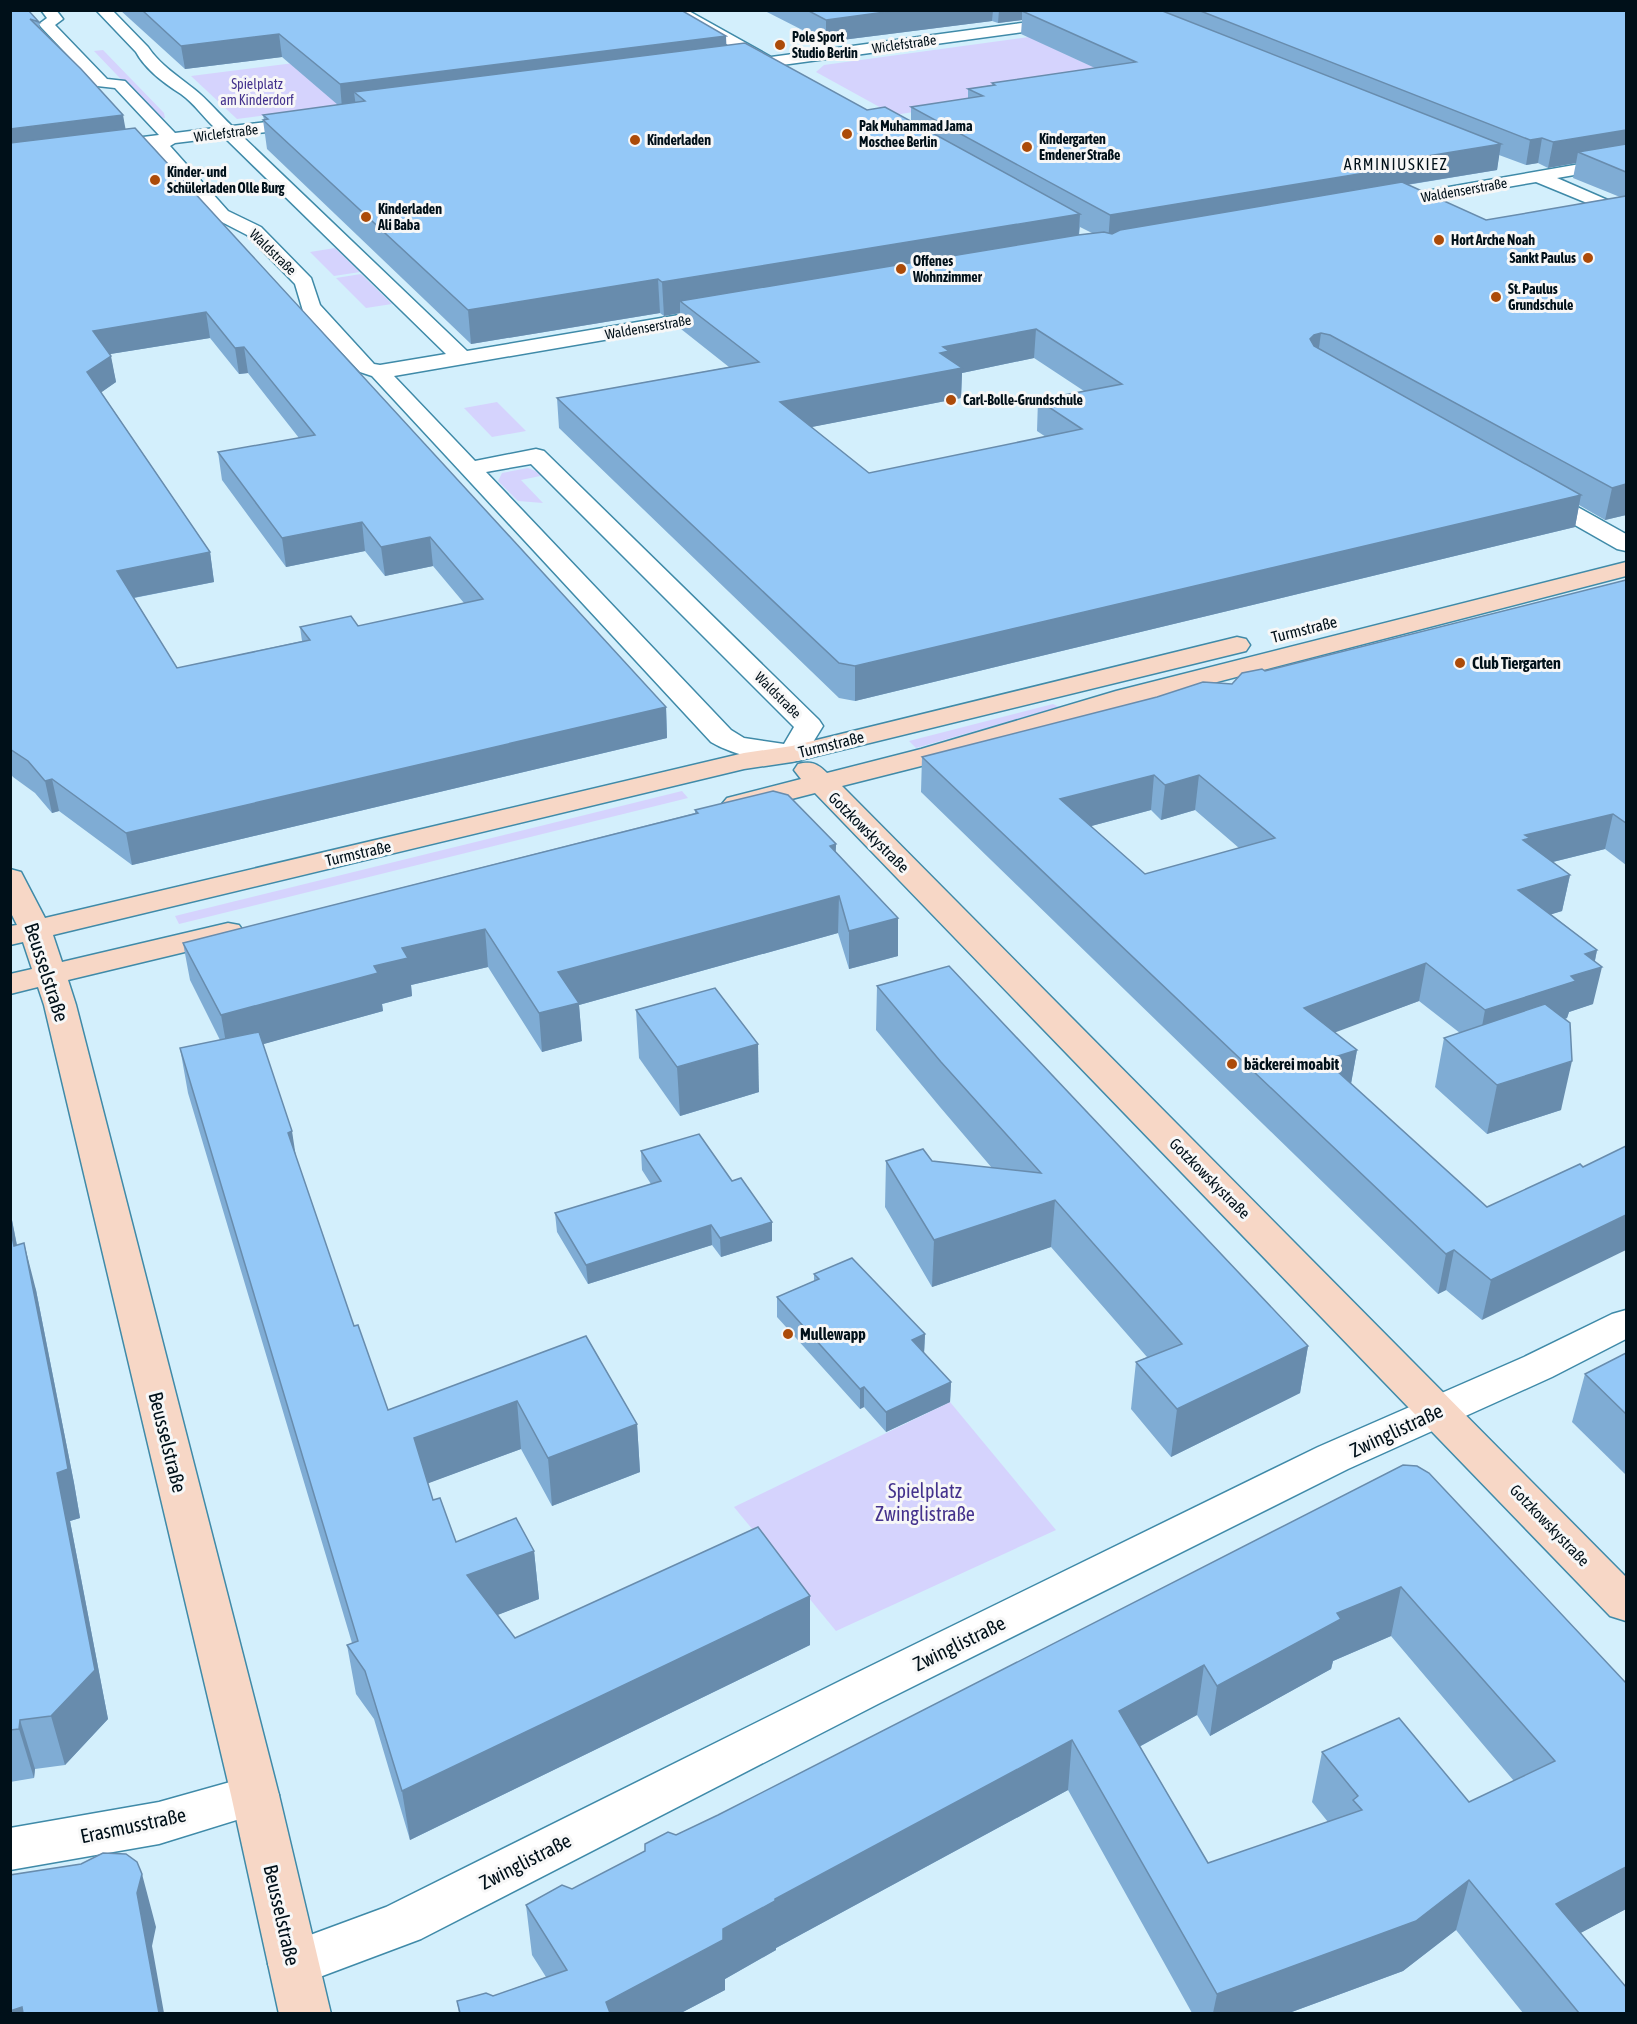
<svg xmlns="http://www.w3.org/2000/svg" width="1637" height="2024" viewBox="0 0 1637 2024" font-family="'Asap Condensed',sans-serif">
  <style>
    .green { fill: #d5d3fd }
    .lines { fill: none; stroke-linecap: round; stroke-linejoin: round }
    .street-casing { stroke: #3f8aa8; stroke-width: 3 }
    .secondary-casing { stroke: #3f8aa8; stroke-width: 3 }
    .street { fill: #fff; fill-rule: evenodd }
    .secondary { fill: #f7d7c6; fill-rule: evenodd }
    .wall { fill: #7facd4; fill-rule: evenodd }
    .shaded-wall { fill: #688cad }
    .building { fill: #94c8f7; stroke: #688cad; stroke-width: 1.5; fill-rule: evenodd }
    .poi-dot { fill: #ac4b09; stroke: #f7f7f7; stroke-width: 2 }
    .labels { text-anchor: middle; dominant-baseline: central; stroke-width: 6; stroke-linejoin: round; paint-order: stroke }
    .far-poi-label { font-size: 14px; font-weight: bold; fill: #001019; stroke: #f7f7f7; text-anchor: start }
    .far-street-label { font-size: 14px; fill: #001019; stroke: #f7f7f7 }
    .far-park-label { font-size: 14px; fill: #44328d; stroke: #f7f7f7 }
    .far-quarter-label { font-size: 16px; letter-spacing: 1.5px; fill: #001019; stroke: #f7f7f7 }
    .street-label { font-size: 16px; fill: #001019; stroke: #f7f7f7 }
    .poi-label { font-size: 16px; font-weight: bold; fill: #001019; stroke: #f7f7f7; text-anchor: start }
    .near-street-label { font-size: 20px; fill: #001019; stroke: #f7f7f7 }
    .near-park-label { font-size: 20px; fill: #44328d; stroke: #f7f7f7 }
  </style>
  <rect width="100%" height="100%" fill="#d3effc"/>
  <!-- green -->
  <g class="green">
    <polygon points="1029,37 1166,101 1067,89 894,115 816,72 824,65"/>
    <polygon points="103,50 164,113 165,118 159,119 94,51"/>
    <polygon points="342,57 340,106 237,119 191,76"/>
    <polygon points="335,248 360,272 334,276 310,252"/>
    <polygon points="361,274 392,304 366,308 336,278"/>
    <polygon points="497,402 526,431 492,437 464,408"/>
    <polygon points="528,468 545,475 521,480 543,503 518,501 498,481 502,473"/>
    <polygon points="1053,704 1059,707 916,748 909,741"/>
    <polygon points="682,791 688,798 179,924 175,916"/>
    <polygon points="950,1402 1056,1530 836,1631 734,1507"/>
  </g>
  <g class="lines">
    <!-- street casing -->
    <g class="street-casing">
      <g id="street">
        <path d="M 41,10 L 56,10 L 63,19 L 55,25 L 107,79 L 125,81 L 175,133 L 215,128 C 204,118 194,103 181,94 C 165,84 145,69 136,52 L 96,10 L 112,10 L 148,47 C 160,65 178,76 194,89 C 207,99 219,114 232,126 L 309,117 L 315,119 L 317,122 L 315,125 L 309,127 L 241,135 L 467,351 L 726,307 L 733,309 L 736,313 L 733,317 L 726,319 L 394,376 L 475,461 L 536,449 L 544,451 L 819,720 L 823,726 L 802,760 C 778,766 732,755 711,742 L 372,376 L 360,372 L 303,311 L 295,284 L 247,235 L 216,219 L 152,146 L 143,145 L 141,141 L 143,137 L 159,135 L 115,88 L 97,86 L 41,27 L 39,24 L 47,18 ZM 224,137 L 446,354 L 380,365 L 374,364 L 320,305 L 311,278 L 261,227 L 228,211 L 170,146 L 175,143 ZM 531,464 L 794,727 L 784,744 L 744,738 L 731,730 L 486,472 Z"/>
        <polygon points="669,10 687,10 771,57 1118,10 1161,10 1154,14 782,65 774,70 766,67 732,72 727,70 724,67 727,64 753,60"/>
        <polygon points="1626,156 1626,166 1557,178 1626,208 1626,219 1536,182 1386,208 1380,207 1377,203 1380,199 1386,198"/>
        <polygon points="1539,488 1547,490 1626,534 1626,551 1617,549 1531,500 1527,495 1531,490"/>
        <polygon points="1626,1310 1626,1339 1552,1377 1348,1469 878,1704 421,1939 293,1987 275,1980 268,1964 275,1948 386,1907 846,1678 1318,1447 1524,1357 1612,1314"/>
        <polygon points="255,1775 272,1781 279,1795 272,1809 159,1844 10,1870 10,1828 159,1802"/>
      </g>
    </g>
    <!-- secondary casing -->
    <g class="secondary-casing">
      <g id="secondary">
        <path d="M 1626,562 L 1626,576 L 1136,703 L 941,761 L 842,786 L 1626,1577 L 1626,1621 L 1610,1616 L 815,793 L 737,813 L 727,810 L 722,804 L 727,798 L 801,779 L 794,770 L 798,764 C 811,761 817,763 827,773 L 921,749 L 1116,691 Z"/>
        <polygon points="1237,637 1246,639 1250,645 1246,651 792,762 744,769 53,935 62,962 228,923 239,925 244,932 239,939 68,980 76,1005 279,1795 331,2014 279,2014 231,1795 44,1005 38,987 10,994 10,974 32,969 23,942 10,945 10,926 17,925 10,911 10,869 21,872 45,918 744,753 792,746"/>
      </g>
    </g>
    <!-- street -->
    <use href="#street" class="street"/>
    <!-- secondary -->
    <use href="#secondary" class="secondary"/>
  </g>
  <!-- wall -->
  <g class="wall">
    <path d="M 10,10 L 39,22 L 40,28 L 125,129 L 666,707 L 667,738 L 132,865 L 59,811 L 52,813 L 35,793 L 13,777 L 10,773 ZM 210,338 L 239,374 L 248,373 L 299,438 L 218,452 L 222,480 L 286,567 L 365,551 L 385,576 L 433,566 L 464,603 L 358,626 L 300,627 L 302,641 L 177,668 L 134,598 L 214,582 L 210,552 L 101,392 L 116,382 L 110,354 Z"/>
    <path d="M 120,10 L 681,10 L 726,45 L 867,110 L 911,121 L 911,107 L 968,99 L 968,89 L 992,85 L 992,83 L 1095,68 L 1021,34 L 1022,20 L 998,23 L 992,21 L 826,42 L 763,10 L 1626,10 L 1626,515 L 1605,520 L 1579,505 L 1575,527 L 855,701 L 839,698 L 559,428 L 557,398 L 729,367 L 681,329 L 680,313 L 664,316 L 660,313 L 471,344 L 267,149 L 263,120 L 264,120 L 263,115 L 338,105 L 282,57 L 185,69 ZM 1499,155 L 1526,165 L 1538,163 L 1548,168 L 1576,163 L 1573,178 L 1620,197 L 1486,220 L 1407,185 L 1497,170 ZM 1080,227 L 1092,233 L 1079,235 ZM 1034,358 L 1084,391 L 1038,400 L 1037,431 L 1046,437 L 869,473 L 811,427 L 961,398 L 962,373 Z"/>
    <path d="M 1626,580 L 1626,865 L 1605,849 L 1553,862 L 1570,875 L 1562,911 L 1551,914 L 1597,950 L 1595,961 L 1593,1004 L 1569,1012 L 1567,1018 L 1565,1019 L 1561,1110 L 1487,1134 L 1435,1087 L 1444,1038 L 1460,1033 L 1419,1001 L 1334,1032 L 1357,1050 L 1351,1084 L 1487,1207 L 1580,1164 L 1482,1320 L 1446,1290 L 1438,1294 L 921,792 L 922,757 L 1232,684 L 1265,671 ZM 1151,810 L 1161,820 L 1195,810 L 1239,848 L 1145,874 L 1091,826 Z"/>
    <polygon points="695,810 836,844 835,851 898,918 898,956 849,969 838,933 579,1005 582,1041 542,1052 488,967 411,985 412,996 382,1004 383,1011 263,1044 296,1158 354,1326 388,1410 586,1336 637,1424 640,1472 552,1506 521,1449 428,1483 433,1500 456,1542 534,1551 539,1599 497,1615 515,1638 810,1596 810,1645 410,1840 374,1719 356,1694 347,1645 352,1643 188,1093 180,1048 220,1040 190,980 183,943 695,813"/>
    <polygon points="877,986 1308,1346 1300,1393 1171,1457 1131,1409 1136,1362 1147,1357 1051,1247 932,1287 885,1207 886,1161 932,1161 992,1168 940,1107 876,1030"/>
    <polygon points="636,1010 759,1092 680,1116 639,1058"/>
    <polygon points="641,1151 772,1241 721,1257 712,1245 588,1284 557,1232 555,1213 651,1184 642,1170"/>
    <polygon points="10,1210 17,1245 36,1290 74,1483 80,1518 70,1521 108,1719 65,1765 35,1769 34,1778 10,1782"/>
    <polygon points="814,1274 925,1334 924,1353 951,1382 950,1402 886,1432 864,1407 860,1409 777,1317 777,1297 814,1281"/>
    <polygon points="1626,1353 1626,1475 1572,1422 1585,1374"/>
    <path d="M 1403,1465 L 1626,1683 L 1626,1909 L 1580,1933 L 1626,2013 L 1523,2013 L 1456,1930 L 1403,1971 L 1289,2013 L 1192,2013 L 1068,1790 L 776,1948 L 776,1950 L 725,1979 L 725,1990 L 681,2013 L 459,2013 L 457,2001 L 493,1996 L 546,1977 L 532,1955 L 526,1905 L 572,1889 L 676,1835 L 718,1815 ZM 1391,1636 L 1514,1781 L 1469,1802 L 1322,1752 L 1312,1802 L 1328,1822 L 1208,1863 L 1139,1747 L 1197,1715 L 1210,1736 L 1331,1669 L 1333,1661 Z"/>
  </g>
  <!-- shaded-wall -->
  <g class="shaded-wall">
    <polygon points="900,10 993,10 992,21 826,42 826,20"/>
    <polygon points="999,10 1096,10 1022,11 1022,20 998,23"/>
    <polygon points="279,34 282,57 185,69 181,46"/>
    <polygon points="726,36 727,59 365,101 354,92 356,107 342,108 340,84"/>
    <polygon points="123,115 127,137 10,152 10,129"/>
    <polygon points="1626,130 1626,154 1578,152 1576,163 1548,168 1553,142"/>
    <polygon points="1542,138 1538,163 1526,165 1530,140"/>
    <polygon points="1501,144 1497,170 1374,190 1108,243 1110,215 1366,166"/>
    <polygon points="1080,214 1078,246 680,301 680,313 664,316 662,282"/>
    <polygon points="658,279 660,313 471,344 468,310"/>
    <polygon points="206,312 210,338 98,356 93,331"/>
    <polygon points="1036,329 1034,358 962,373 961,398 781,433 780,402 940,353 943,347"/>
    <polygon points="1321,333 1317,362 1310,339 1314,335"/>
    <polygon points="244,347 248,373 239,374 235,348"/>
    <polygon points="111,356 116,382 92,399 87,372"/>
    <polygon points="1626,484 1626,515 1605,520 1612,488"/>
    <polygon points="1581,495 1575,527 855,701 855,666"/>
    <polygon points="362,522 365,551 286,567 282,538"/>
    <polygon points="430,537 433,566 385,576 381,547"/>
    <polygon points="210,552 214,582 122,600 117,571"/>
    <polygon points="666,707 667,738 132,865 126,833"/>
    <polygon points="1154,775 1151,810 1058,835 1060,799"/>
    <polygon points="1199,775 1195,810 1161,820 1165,785"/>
    <polygon points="52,779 59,811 52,813 45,781"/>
    <polygon points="1613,814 1605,849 1524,869 1516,876 1525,835"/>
    <polygon points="836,844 835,881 830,846"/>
    <polygon points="1570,875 1562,911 1511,927 1518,890"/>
    <polygon points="839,896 838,933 579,1005 582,1041 542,1052 539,1013 558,972"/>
    <polygon points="898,918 898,956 849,969 849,931"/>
    <polygon points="485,929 488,967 411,985 412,996 382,1004 383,1011 228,1054 221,1015 402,948"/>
    <polygon points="1597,950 1593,969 1602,967 1593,1004 1569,1012 1567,1018 1478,1048 1485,1010 1571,976 1585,954"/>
    <polygon points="1426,963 1419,1001 1299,1046 1304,1008"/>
    <polygon points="758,1044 759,1092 680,1116 677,1067"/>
    <polygon points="1357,1050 1350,1089 1325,1060"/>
    <polygon points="1572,1061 1561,1110 1487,1134 1497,1085"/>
    <polygon points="292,1131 299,1177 288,1133"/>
    <polygon points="1055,1200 1051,1247 932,1287 934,1240"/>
    <polygon points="10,1210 26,1293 14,1246 10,1227"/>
    <polygon points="1626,1215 1626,1250 1482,1320 1491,1280"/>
    <polygon points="772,1222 772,1241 721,1257 720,1238"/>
    <polygon points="711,1225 712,1245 588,1284 586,1265"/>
    <polygon points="24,1243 36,1290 74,1483 80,1518 70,1521 108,1719 65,1765 51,1716 57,1473"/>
    <polygon points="1454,1250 1446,1290 1438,1294 1446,1254"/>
    <polygon points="925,1334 924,1354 912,1340"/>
    <polygon points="1308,1346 1300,1393 1171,1457 1177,1409"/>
    <polygon points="951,1382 950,1402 886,1432 886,1412"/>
    <polygon points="864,1387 864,1407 860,1409 860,1389"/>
    <polygon points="517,1401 521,1449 421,1486 414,1438"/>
    <polygon points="637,1424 640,1472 552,1506 548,1458"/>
    <polygon points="534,1551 539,1599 474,1624 467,1575"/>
    <polygon points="1401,1587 1391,1636 1333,1661 1331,1669 1210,1736 1217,1686 1337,1613"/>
    <polygon points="810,1596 810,1645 410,1840 402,1791"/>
    <polygon points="1204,1665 1197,1715 1113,1761 1119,1711"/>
    <polygon points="20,1720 35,1769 34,1778 19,1729"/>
    <polygon points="1072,1740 1068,1790 776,1948 776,1950 725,1979 725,1990 681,2013 607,2013 606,2002 723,1929 775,1899"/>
    <polygon points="1626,1867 1626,1909 1541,1954 1556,1904"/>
    <polygon points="142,1874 156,1927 152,1946 164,2013 159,2013 137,1893"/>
    <polygon points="1469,1880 1456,1930 1403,1971 1289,2013 1213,2013 1217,1994"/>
    <polygon points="22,2007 24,2013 10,2013 10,2011"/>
  </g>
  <!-- building -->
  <g class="building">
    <polygon points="10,10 28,10 39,22 30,19 81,69 123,115 10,129"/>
    <polygon points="142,10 681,10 726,36 340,84 279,34 181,46"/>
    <polygon points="807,10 900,10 826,20"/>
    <polygon points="1027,10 1160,10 1501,144 1366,166 1377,171 1110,215 911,107 983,96 968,89 995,85 992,83 1136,62 1022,11"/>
    <polygon points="1198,10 1626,10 1626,130 1553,142 1542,138 1530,140"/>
    <polygon points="745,43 867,110 885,107 1080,214 662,282 658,279 468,310 263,120 268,119 263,115 365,101 354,92"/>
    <path d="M 135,128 L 666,707 L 126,833 L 52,779 L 45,781 L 28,761 L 10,749 L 10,143 ZM 206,312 L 235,348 L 244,347 L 315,435 L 218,452 L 282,538 L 362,522 L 381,547 L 430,537 L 483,599 L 358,626 L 351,616 L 300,627 L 310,640 L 177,668 L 117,571 L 210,552 L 87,372 L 111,356 L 93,331 Z"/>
    <polygon points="1626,144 1626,172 1578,152"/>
    <path d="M 1402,182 L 1486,220 L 1626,196 L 1626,484 L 1612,488 L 1330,335 L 1321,333 L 1314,335 L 1310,339 L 1314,346 L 1581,495 L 855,666 L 839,663 L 557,398 L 759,362 L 680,301 L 1078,235 L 1104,232 L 1112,234 L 1120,230 ZM 1036,329 L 1122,384 L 1038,400 L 1082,429 L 869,473 L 780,402 L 962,368 L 940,353 L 949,351 L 943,347 Z"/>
    <path d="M 1626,580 L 1626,823 L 1613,814 L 1525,835 L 1530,838 L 1523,840 L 1570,875 L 1518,890 L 1597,950 L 1585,954 L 1602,967 L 1571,976 L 1576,981 L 1485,1010 L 1426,963 L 1304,1008 L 1357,1050 L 1325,1060 L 1487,1207 L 1580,1164 L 1583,1167 L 1626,1146 L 1626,1215 L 1491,1280 L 1454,1250 L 1446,1254 L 922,757 L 1157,697 L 1203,682 L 1232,684 L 1242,673 L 1262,669 L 1265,671 ZM 1154,775 L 1165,785 L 1199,775 L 1275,838 L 1145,874 L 1060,799 Z"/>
    <polygon points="773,791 788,795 836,844 830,846 898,918 849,931 839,896 558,972 579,1003 539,1013 485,929 402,948 408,958 374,966 378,973 221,1015 183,943 698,813 695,810"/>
    <polygon points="949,966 1308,1346 1177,1409 1136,1362 1182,1344 1055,1200 934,1240 886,1161 923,1149 932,1161 1041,1173 941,1062 877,986"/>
    <polygon points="715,988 758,1044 677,1067 636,1010"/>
    <polygon points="1545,1004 1570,1023 1572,1061 1497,1085 1444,1038"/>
    <polygon points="259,1032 292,1131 288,1133 354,1326 358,1325 388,1410 586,1336 637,1424 548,1458 517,1401 414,1438 433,1500 440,1498 456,1542 516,1518 534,1551 467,1575 515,1638 758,1527 810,1596 402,1791 365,1671 347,1645 358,1641 180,1048"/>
    <polygon points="699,1134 732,1181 741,1178 772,1222 720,1238 711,1225 586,1265 555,1213 661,1181 641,1151"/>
    <polygon points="10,1227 14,1246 24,1243 62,1435 68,1469 57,1473 95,1670 51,1716 20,1720 19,1729 10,1730"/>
    <polygon points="852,1258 925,1334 912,1340 951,1382 886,1412 864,1387 860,1389 777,1297 819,1279 814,1274"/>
    <polygon points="1626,1353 1626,1414 1585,1374"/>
    <path d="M 1403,1465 L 1417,1466 L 1429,1473 L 1626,1683 L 1626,1867 L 1556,1904 L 1626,1987 L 1626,2013 L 1579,2013 L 1469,1880 L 1416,1921 L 1217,1994 L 1072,1740 L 775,1899 L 775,1901 L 723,1929 L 723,1940 L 606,2002 L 610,2013 L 460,2013 L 457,2001 L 486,1993 L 493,1996 L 567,1970 L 526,1905 L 562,1885 L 572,1889 L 645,1851 L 645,1844 L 668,1832 L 676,1835 L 718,1815 ZM 1401,1587 L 1555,1761 L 1469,1802 L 1399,1718 L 1322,1752 L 1358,1796 L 1353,1800 L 1362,1810 L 1208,1863 L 1119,1711 L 1204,1665 L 1217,1686 L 1341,1619 L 1337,1613 Z"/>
    <polygon points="103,1853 126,1854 137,1862 142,1874 137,1893 159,2013 23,2013 22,2007 10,2011 10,1875 81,1864"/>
  </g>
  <!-- markers -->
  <g class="poi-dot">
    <circle cx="780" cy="45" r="6"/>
    <circle cx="847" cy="134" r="6"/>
    <circle cx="635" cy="140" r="6"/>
    <circle cx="1027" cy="147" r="6"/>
    <circle cx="155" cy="180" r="6"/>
    <circle cx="366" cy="217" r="6"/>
    <circle cx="1439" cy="240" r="6"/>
    <circle cx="1588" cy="258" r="6"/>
    <circle cx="901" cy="269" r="6"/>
    <circle cx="1496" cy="297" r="6"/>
    <circle cx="951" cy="400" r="6"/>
    <circle cx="1460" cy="663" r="6"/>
    <circle cx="1232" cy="1064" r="6"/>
    <circle cx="788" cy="1334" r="6"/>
  </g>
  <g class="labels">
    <!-- far-poi labels -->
    <g class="far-poi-label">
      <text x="792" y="37">Pole Sport<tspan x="792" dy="16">Studio Berlin</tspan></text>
      <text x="859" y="126">Pak Muhammad Jama<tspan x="859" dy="16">Moschee Berlin</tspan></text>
      <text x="1039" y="139">Kindergarten<tspan x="1039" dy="16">Emdener Straße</tspan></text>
      <text x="647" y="140">Kinderladen</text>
      <text x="167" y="172">Kinder- und<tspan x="167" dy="16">Schülerladen Olle Burg</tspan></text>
      <text x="378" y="209">Kinderladen<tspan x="378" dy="16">Ali Baba</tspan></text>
      <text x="1451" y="240">Hort Arche Noah</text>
      <text x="1576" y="258" text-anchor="end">Sankt Paulus</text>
      <text x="913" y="261">Offenes<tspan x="913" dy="16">Wohnzimmer</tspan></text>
      <text x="1508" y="289">St. Paulus<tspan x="1508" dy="16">Grundschule</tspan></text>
      <text x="963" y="400">Carl-Bolle-Grundschule</text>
    </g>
    <!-- far-street labels -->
    <g class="far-street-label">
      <text transform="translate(904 44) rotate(-8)">Wiclefstraße</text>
      <text transform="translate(226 133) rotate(-7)">Wiclefstraße</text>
      <text transform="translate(1464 190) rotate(-10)">Waldenserstraße</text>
      <text transform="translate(273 252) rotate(44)">Waldstraße</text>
      <text transform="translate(648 327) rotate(-10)">Waldenserstraße</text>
      <text transform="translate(778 695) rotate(45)">Waldstraße</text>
    </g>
    <!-- far-park labels -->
    <g class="far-park-label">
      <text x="257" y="84">Spielplatz<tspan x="257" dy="16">am Kinderdorf</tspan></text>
    </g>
    <!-- far-quarter labels -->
    <g class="far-quarter-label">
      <text x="1396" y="164">ARMINIUSKIEZ</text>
    </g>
    <!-- street labels -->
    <g class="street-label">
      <text transform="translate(1304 629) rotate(-14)">Turmstraße</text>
      <text transform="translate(831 744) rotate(-14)">Turmstraße</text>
      <text transform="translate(869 832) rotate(45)">Gotzkowskystraße</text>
      <text transform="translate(358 853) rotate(-13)">Turmstraße</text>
      <text transform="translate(1210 1178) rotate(45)">Gotzkowskystraße</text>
      <text transform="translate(1550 1525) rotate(46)">Gotzkowskystraße</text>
    </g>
    <!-- poi labels -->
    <g class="poi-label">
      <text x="1472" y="663">Club Tiergarten</text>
      <text x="1244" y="1064">bäckerei moabit</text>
      <text x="800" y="1334">Mullewapp</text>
    </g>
    <!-- near-street labels -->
    <g class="near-street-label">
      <text transform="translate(47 972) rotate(72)">Beusselstraße</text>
      <text transform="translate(1396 1430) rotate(-25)">Zwinglistraße</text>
      <text transform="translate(168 1442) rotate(76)">Beusselstraße</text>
      <text transform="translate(959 1643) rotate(-26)">Zwinglistraße</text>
      <text transform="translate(133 1825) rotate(-12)">Erasmusstraße</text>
      <text transform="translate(525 1861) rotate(-27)">Zwinglistraße</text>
      <text transform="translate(282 1915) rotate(77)">Beusselstraße</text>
    </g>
    <!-- near-park labels -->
    <g class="near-park-label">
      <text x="925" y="1490">Spielplatz<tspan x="925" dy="23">Zwinglistraße</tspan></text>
    </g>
  </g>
  <!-- border -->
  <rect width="1637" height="2024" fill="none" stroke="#001019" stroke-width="24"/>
</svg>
